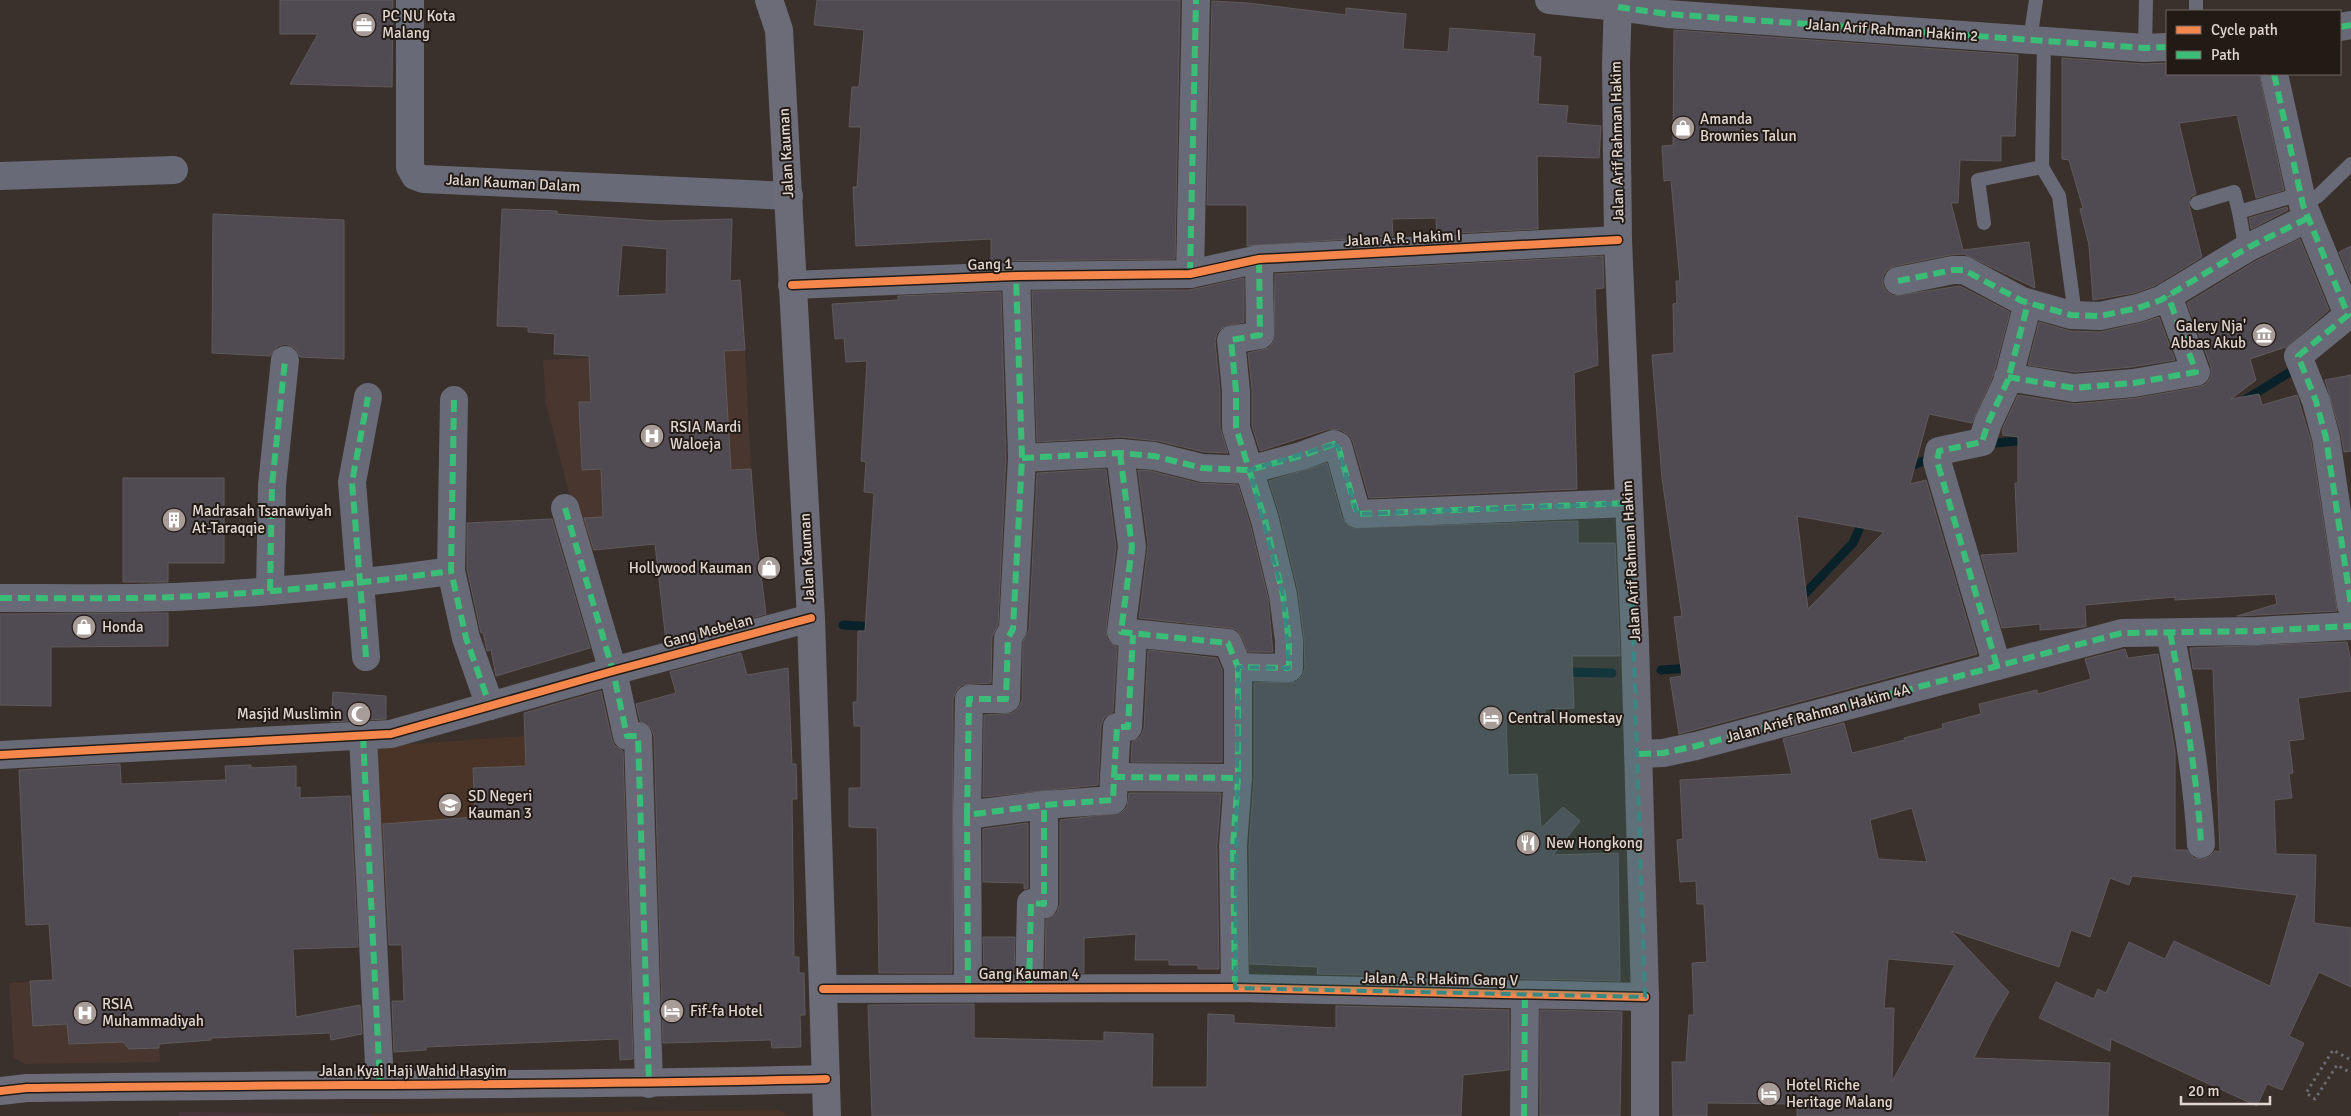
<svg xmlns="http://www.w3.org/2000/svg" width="2351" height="1116" viewBox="0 0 2351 1116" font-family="Signika,sans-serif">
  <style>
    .commercial { fill: #47343b }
    .built { fill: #493427 }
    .medical { fill: #48362f }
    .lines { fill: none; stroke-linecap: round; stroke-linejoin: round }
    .stream { stroke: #09222a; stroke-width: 9 }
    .building { fill: #504a52; stroke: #5f5a5b; fill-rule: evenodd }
    .path { stroke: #6b6b71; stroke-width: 3; stroke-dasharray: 2.5 4; stroke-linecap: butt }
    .lane { stroke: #686b77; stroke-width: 14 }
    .street { stroke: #686b77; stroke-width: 28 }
    .secondary { stroke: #6b6c78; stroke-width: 28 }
    .primary { stroke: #6a6b76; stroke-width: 28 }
    .quiet { stroke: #3abd76; stroke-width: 6; stroke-dasharray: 12 6; stroke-linecap: butt }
    .cycleway-casing { stroke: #221a15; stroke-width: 11 }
    .cycleway { stroke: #f5874c; stroke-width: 8 }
    .marked { fill: #398982; fill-opacity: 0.2; stroke: #398982; stroke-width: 4; stroke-dasharray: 10 6; stroke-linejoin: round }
    .labels { text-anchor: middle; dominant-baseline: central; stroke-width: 4; stroke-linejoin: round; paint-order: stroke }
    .poi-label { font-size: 15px; fill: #e1d6d0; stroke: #221a15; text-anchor: start }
    .street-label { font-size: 15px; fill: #e1d6d0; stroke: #221a15 }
  </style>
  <rect width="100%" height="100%" fill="#3b312c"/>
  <!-- commercial -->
  <polygon class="commercial" points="179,1112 370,1114 370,1116 179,1116"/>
  <!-- built -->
  <g class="built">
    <polygon points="526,736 533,863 374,876 367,747"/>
    <polygon points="779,1110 788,1116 370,1116 370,1114"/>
  </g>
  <!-- medical -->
  <g class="medical">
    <polygon points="745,350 751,469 601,475 604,549 584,551 546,404 543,360"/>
    <polygon points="157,975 160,1062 25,1064 14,1058 9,983"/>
  </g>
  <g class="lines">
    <!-- stream -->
    <g class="stream">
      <polyline points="2243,401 2298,367"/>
      <polyline points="1995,443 2029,440"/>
      <polyline points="1905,469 1932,457"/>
      <polyline points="1798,601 1853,543 1864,518"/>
      <polyline points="843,625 877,627"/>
      <polyline points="1661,670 1693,668"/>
      <polyline points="1562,672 1612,673"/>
    </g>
  </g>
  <!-- building -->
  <g class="building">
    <polygon points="280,0 393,0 392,87 290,84 318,34 280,34"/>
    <polygon points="817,0 1180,0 1175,259 991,261 991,239 856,246 853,187 857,187 861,127 849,127 852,87 859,87 864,30 814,25"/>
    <polygon points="1212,1 1248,3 1346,15 1346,8 1406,14 1403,49 1448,52 1450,28 1535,34 1533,56 1541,57 1538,104 1568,106 1566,123 1601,126 1599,158 1537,156 1538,229 1437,234 1436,218 1392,219 1393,236 1247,246 1247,205 1207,205"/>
    <path d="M 1674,30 L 2018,55 L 2015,136 L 2001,136 L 2001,161 L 1960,160 L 1958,203 L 1951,203 L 1963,250 L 2029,242 L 2035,288 L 1964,254 L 1950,255 L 1895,266 L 1887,270 L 1883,276 L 1883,285 L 1886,291 L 1893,296 L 1960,286 L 2010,312 L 1993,376 L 1972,423 L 1929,414 L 1910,484 L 1926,480 L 1977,654 L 1679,734 L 1670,678 L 1682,676 L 1674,617 L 1682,616 L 1662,478 L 1652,355 L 1674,353 L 1673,304 L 1677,303 L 1676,281 L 1680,281 L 1671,180 L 1664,181 L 1662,146 L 1673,145 ZM 1797,516 L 1884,532 L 1808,609 Z"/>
    <polygon points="2062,58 2144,64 2167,63 2167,74 2259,74 2284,190 2256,198 2237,115 2179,123 2196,194 2190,197 2189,205 2202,257 2154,286 2134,293 2093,300 2089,245 2080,209 2083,208 2069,160 2062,159"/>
    <polygon points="2287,207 2288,210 2251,229 2249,218"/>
    <path d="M 502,209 L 557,211 L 557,214 L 658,221 L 732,219 L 730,281 L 740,280 L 745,350 L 724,351 L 731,470 L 751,469 L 756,535 L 766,614 L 666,641 L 655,544 L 594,550 L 584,518 L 603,517 L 601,469 L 582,470 L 579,402 L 591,402 L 589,356 L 554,354 L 555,334 L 528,332 L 528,327 L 497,326 ZM 622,245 L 667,249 L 666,294 L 618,296 Z"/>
    <polygon points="213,214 344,220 344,359 300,357 295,348 286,344 278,346 270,356 212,353"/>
    <polygon points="2300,239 2329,310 2286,347 2250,359 2256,380 2231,399 2259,394 2262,405 2297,395 2311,441 2337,611 2237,616 2277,604 2275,594 2175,600 2175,597 2085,605 2086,626 2084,627 2040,630 2040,624 2002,628 1981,555 2018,553 2015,483 2018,483 2018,437 2003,435 2002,430 2018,395 2075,404 2137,398 2199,387 2206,384 2211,376 2211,367 2187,303 2254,262"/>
    <polygon points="2351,246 2351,281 2339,252"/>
    <polygon points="1603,256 1604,288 1595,289 1598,365 1574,373 1577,489 1369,498 1353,442 1350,436 1341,430 1329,429 1260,451 1252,426 1252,390 1248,353 1269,348 1274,341 1275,274"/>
    <polygon points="1244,278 1244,322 1222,328 1217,333 1215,341 1220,392 1220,428 1228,453 1204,452 1158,441 1121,437 1037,442 1032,291 1190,290"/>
    <polygon points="1001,292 1006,458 998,625 992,637 991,683 962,685 956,691 953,699 952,973 879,973 877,828 849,827 849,788 861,788 861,726 854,726 853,702 857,702 858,631 865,631 874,493 864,492 866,462 861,461 867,361 846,362 844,338 835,339 832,304 898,300 898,296"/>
    <polygon points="2159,317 2175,360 2132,367 2075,372 2028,365 2039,322 2070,331 2100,332 2141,323"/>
    <polygon points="2351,375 2351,451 2344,452 2341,434 2325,380"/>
    <polygon points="1327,463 1342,518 1351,528 1578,521 1578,543 1615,543 1620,656 1572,656 1574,708 1545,709 1545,713 1506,715 1508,775 1537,774 1541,828 1563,807 1580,821 1553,855 1618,853 1620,981 1317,974 1318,967 1250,964 1249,846 1254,778 1254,683 1296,682 1302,676 1305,668 1304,639 1298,591 1280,516 1269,481"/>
    <polygon points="1106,469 1116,547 1106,630 1107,639 1117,647 1113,712 1104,718 1101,726 1098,785 983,797 984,715 1013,713 1019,707 1022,700 1023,642 1029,630 1037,473"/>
    <polygon points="1138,470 1151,471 1198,483 1238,485 1250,524 1268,598 1273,652 1248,652 1242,637 1237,630 1230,628 1139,618 1148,545"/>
    <polygon points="123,478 224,478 224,563 168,563 168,582 123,582"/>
    <polygon points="552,519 590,648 496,676 491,650 487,651 483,632 481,633 467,569 467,523"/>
    <polygon points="168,613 168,646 51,647 51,706 0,705 0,614"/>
    <path d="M 2347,642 L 2351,661 L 2351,691 L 2298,698 L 2304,739 L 2289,741 L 2293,773 L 2289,774 L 2292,798 L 2274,800 L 2276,854 L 2316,855 L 2314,923 L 2351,928 L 2351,987 L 2319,972 L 2289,1036 L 2304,1043 L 2282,1090 L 2267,1084 L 2257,1106 L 2111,1039 L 2110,1051 L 2039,1018 L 2056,982 L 2094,999 L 2098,989 L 2106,993 L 2129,942 L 2165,959 L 2174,941 L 2270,986 L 2297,895 L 2132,876 L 2129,885 L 2110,878 L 2090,937 L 2071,930 L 2059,967 L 1951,931 L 2009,992 L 1992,1021 L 1974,1058 L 2110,1063 L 2108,1116 L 1797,1116 L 1797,1104 L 1707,1103 L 1707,1116 L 1673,1116 L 1672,1062 L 1686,1062 L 1689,1015 L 1694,1015 L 1692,963 L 1707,962 L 1704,904 L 1697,904 L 1696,881 L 1680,882 L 1677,840 L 1683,839 L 1680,780 L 1792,774 L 1783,739 L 1844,723 L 1852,753 L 1905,740 L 1904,738 L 1943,728 L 1942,724 L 1981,714 L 1979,704 L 2037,690 L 2038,694 L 2091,679 L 2085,659 L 2125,649 L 2128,658 L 2158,654 L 2175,752 L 2175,850 L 2187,850 L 2194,858 L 2203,859 L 2209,857 L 2215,851 L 2220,852 L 2213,669 L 2193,669 L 2190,648 ZM 1912,808 L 1927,862 L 1878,859 L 1870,820 ZM 1888,959 L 1955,965 L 1892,1082 L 1894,1008 L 1884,1008 Z"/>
    <polygon points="1148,650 1217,658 1222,670 1222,762 1131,762 1132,742 1141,736 1144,728"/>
    <polygon points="741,653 747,675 788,668 792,764 796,764 797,799 792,799 794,957 799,957 799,973 804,973 805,1015 800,1015 801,1047 772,1048 771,1040 663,1043 654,736 651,728 640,721 636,704 676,693 670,672"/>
    <polygon points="601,691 612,740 615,746 623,751 633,1059 620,1060 619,1039 426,1047 426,1050 394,1052 392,1001 404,1001 402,945 389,945 383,824 475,817 473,768 526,766 524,713"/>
    <polygon points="333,692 386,696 386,719 331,722"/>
    <polygon points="120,764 121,784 226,780 225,766 251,765 251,768 296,766 296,788 300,787 300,798 350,796 358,947 293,949 296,1017 360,1005 362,1034 331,1040 330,1033 211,1038 211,1040 159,1044 159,1048 129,1049 123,1042 69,1044 67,1024 33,1026 30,981 53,980 49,924 26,925 19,770"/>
    <polygon points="1129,793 1221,793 1217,846 1219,969 1198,969 1198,965 1169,965 1169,960 1135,960 1136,934 1084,938 1084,973 1045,973 1046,919 1057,913 1060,904 1060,820 1121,813 1127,807"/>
    <polygon points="1028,823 1028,888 1024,889 1024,883 983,882 983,829"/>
    <polygon points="983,937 1015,937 1014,973 984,973"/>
    <polygon points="974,1004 974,1038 1104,1041 1104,1032 1153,1034 1152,1087 1207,1087 1208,1014 1234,1015 1234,1023 1336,1028 1336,1006 1509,1010 1509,1070 1463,1075 1461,1116 872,1116 868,1005"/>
    <polygon points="1540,1010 1622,1012 1620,1116 1540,1116"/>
  </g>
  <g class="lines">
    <!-- path -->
    <polyline class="path" points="2349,1059 2333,1050 2306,1093 2315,1099 2337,1065 2351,1073"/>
    <!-- lane -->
    <g class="lane">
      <polyline points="2196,0 2196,11"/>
      <polyline points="2030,40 2036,0"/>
      <polyline points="2044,42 2042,167 2059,196 2075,315"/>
      <polyline points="2145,48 2146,0"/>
      <polyline points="2197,203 2234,192 2239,212 2300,194"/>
      <polyline points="2303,205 2318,196 2351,164"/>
      <polyline points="2239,212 2244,240"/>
      <polyline points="1984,223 1978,180 2042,167"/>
    </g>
    <!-- street -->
    <g class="street">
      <polyline points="410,0 410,167 415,176 423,179 789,196"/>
      <polyline points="1618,7 1667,14 2145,48 2167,47"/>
      <polyline points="2340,27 2351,25"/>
      <polyline points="2274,74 2303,205 2348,315 2298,356 2316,401 2326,438 2351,605"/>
      <polyline points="0,176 174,170"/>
      <polyline points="1190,274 1196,0"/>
      <polyline points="1898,281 1953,270 1964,270 2022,301 2071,315 2100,316 2138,308 2161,300 2247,248 2308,218"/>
      <polyline points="792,285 1016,276 1190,274 1259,259 1618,240"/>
      <polyline points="2008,377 2074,388 2134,383 2196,372 2168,296"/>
      <polyline points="454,400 451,571 466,638 490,706"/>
      <polyline points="1120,453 1132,547 1121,632 1228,643 1238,667 1289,668 1289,641 1283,595 1265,520 1236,428 1236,391 1231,340 1260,335 1259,259"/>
      <polyline points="1022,458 1120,453 1154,456 1202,468 1249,470 1301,456 1334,444 1338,446 1357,514 1629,503"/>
      <polyline points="565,508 613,671 627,736 638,736 649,1084"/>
      <polyline points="270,591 272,485 285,360"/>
      <path d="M 0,598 C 58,598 117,599 175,597 C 267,593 359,584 451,571"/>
      <path d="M 2170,633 C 2184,703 2197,773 2201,844"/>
      <polyline points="366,657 352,482 368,397"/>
      <polyline points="1997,666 1937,461 1939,451 1982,442 1988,423 2008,380 2028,303"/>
      <polyline points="363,736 380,1085"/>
      <polyline points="1639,754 1663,753 1696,746 2122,633 2257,631 2351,626"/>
      <polyline points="0,755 391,734 613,671 811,618"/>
      <polyline points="1114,777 1117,727 1128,727 1133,635"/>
      <polyline points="967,815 969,699 1006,699 1008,638 1013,629 1022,458 1016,276"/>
      <polyline points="968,988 967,815 1044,805 1113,800 1114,777 1238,778"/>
      <polyline points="1029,988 1031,903 1044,904 1044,805"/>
      <polyline points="1235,988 1233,846 1238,778 1238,667"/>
      <polyline points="823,989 1235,988 1645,997"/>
      <polyline points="1524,1116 1525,995"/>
    </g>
    <!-- secondary -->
    <g class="secondary">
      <polyline points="769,0 779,30 811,618 827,1116"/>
      <path d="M 0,1091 L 27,1088 C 293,1084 560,1086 826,1079"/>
    </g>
    <!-- primary -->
    <g class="primary">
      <polyline points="1549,0 1618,7"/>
      <polyline points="1618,0 1616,64 1618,240 1635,642 1645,997 1645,1116"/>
    </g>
    <!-- quiet -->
    <g class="quiet">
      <polyline points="1618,7 1667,14 2145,48 2167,47"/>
      <polyline points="2340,27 2351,25"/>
      <polyline points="2274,74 2303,205 2348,315 2298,356 2316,401 2326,438 2351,605"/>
      <polyline points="1190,274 1196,0"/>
      <polyline points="1898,281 1953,270 1964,270 2022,301 2071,315 2100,316 2138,308 2161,300 2247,248 2308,218"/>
      <polyline points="2008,377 2074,388 2134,383 2196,372 2168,296"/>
      <polyline points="454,400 451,571 466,638 490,706"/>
      <polyline points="1120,453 1132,547 1121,632 1228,643 1238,667 1289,668 1289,641 1283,595 1265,520 1236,428 1236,391 1231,340 1260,335 1259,259"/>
      <polyline points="1022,458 1120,453 1154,456 1202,468 1249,470 1301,456 1334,444 1338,446 1357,514 1629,503"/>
      <polyline points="565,508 613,671 627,736 638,736 649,1084"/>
      <polyline points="270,591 272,485 285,360"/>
      <path d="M 0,598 C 58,598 117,599 175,597 C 267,593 359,584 451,571"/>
      <path d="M 2170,633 C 2184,703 2197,773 2201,844"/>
      <polyline points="366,657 352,482 368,397"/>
      <polyline points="1997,666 1937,461 1939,451 1982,442 1988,423 2008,380 2028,303"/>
      <polyline points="363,736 380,1085"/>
      <polyline points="1639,754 1663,753 1696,746 2122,633 2257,631 2351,626"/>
      <polyline points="1114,777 1117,727 1128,727 1133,635"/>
      <polyline points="967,815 969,699 1006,699 1008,638 1013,629 1022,458 1016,276"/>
      <polyline points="968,988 967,815 1044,805 1113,800 1114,777 1238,778"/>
      <polyline points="1029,988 1031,903 1044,904 1044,805"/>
      <polyline points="1235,988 1233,846 1238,778 1238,667"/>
      <polyline points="1524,1116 1525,995"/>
    </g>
    <!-- cycleway casing -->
    <g class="cycleway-casing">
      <g id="cycleway">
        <polyline points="792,285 1016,276 1190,274 1259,259 1618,240"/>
        <polyline points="0,755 391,734 613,671 811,618"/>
        <polyline points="823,989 1235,988 1645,997"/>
        <path d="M 0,1091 L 27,1088 C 293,1084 560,1086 826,1079"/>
      </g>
    </g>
    <!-- cycleway -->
    <use href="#cycleway" class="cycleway"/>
  </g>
  <!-- marked area -->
  <path class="marked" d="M 1334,444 L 1338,446 L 1357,514 L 1629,503 L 1645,997 L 1235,988 L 1238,667 L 1289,668 L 1283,595 L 1249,470 Z"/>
  <!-- icons -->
  <defs>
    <g id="office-disc" transform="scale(1.25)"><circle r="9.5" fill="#a79c97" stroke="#221a15"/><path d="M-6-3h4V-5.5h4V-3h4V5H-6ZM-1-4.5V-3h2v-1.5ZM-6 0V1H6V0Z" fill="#fff"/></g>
    <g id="shop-disc" transform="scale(1.25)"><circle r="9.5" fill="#a79c97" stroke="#221a15"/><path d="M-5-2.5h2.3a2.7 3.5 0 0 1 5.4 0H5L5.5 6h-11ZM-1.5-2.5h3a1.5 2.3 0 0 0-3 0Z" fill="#fff"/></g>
    <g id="museum-disc" transform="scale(1.25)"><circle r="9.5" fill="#a79c97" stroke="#221a15"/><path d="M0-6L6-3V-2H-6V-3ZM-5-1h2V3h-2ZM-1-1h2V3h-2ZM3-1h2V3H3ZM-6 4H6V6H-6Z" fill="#fff"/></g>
    <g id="hospital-disc" transform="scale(1.25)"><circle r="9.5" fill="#a79c97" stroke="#221a15"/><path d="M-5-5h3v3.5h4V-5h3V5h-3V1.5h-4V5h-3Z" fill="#fff"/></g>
    <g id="building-disc" transform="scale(1.25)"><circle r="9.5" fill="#a79c97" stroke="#221a15"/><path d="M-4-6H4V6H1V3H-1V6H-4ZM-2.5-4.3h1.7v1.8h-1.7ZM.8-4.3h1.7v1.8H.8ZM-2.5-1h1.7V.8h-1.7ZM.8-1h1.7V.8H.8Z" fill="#fff"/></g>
    <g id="mosque-disc" transform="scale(1.25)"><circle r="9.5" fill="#a79c97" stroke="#221a15"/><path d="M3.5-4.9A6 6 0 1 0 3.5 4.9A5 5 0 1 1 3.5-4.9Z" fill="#fff"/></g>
    <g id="hotel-disc" transform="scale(1.25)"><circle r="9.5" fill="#a79c97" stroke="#221a15"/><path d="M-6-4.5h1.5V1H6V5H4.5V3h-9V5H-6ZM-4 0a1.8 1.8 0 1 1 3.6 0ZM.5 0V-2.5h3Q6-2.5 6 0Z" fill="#fff"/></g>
    <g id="school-disc" transform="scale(1.25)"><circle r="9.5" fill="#a79c97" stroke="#221a15"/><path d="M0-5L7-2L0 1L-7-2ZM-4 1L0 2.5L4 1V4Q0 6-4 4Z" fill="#fff"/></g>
    <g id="restaurant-disc" transform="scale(1.25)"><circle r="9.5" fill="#a79c97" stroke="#221a15"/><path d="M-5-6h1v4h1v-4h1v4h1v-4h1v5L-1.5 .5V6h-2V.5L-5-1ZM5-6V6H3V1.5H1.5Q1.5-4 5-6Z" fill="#fff"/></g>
  </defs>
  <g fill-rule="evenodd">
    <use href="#office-disc" x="364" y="25"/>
    <use href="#shop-disc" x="1683" y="128"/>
    <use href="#museum-disc" x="2264" y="335"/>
    <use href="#hospital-disc" x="652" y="436"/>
    <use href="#building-disc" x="174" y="520"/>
    <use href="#shop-disc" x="769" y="568"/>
    <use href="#shop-disc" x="84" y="627"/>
    <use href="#mosque-disc" x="359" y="714"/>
    <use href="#hotel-disc" x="1491" y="718"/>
    <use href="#school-disc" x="450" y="805"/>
    <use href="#restaurant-disc" x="1528" y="843"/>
    <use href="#hotel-disc" x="672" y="1011"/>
    <use href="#hospital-disc" x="85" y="1013"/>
    <use href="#hotel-disc" x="1769" y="1094"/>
  </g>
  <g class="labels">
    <!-- poi labels -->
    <g class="poi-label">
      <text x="382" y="16">PC NU Kota<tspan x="382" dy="17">Malang</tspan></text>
      <text x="1700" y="119">Amanda<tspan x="1700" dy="17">Brownies Talun</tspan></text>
      <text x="2246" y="326" text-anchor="end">Galery Nja'<tspan x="2246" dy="17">Abbas Akub</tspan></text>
      <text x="670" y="427">RSIA Mardi<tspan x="670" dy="17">Waloeja</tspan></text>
      <text x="192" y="511">Madrasah Tsanawiyah<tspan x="192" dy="17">At-Taraqqie</tspan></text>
      <text x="752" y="568" text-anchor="end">Hollywood Kauman</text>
      <text x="102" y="627">Honda</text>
      <text x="342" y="714" text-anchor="end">Masjid Muslimin</text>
      <text x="1508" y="718">Central Homestay</text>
      <text x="468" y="796">SD Negeri<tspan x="468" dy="17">Kauman 3</tspan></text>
      <text x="1546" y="843">New Hongkong</text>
      <text x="102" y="1004">RSIA<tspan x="102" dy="17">Muhammadiyah</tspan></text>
      <text x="690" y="1011">Fif-fa Hotel</text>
      <text x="1786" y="1085">Hotel Riche<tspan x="1786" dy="17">Heritage Malang</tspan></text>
    </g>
    <!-- street labels -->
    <g class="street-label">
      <text transform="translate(1892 30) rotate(4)">Jalan Arif Rahman Hakim 2</text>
      <text transform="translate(1617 142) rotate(-91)">Jalan Arif Rahman Hakim</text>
      <text transform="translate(786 153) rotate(-93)">Jalan Kauman</text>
      <text transform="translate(513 183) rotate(3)">Jalan Kauman Dalam</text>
      <text transform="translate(1403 238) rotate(-3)">Jalan A.R. Hakim I</text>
      <text transform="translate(990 264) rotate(-2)">Gang 1</text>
      <text transform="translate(807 558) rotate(-93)">Jalan Kauman</text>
      <text transform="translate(1631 561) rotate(-93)">Jalan Arif Rahman Hakim</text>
      <text transform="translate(708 631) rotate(-15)">Gang Mebelan</text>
      <text transform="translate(1818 713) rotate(-15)">Jalan Arief Rahman Hakim 4A</text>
      <text x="1029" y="974">Gang Kauman 4</text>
      <text transform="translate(1440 979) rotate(1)">Jalan A. R Hakim Gang V</text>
      <text x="413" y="1071">Jalan Kyai Haji Wahid Hasyim</text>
    </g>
  </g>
  <!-- legend -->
  <rect x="2166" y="10" width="175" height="65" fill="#221a15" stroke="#6e6560"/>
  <rect x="2176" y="26" width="25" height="8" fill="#f5874c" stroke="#6e6560"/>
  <text x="2211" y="35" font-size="15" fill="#e1d6d0">Cycle path</text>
  <rect x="2176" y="51" width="25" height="8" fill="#3abd76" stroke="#6e6560"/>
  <text x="2211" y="60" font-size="15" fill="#e1d6d0">Path</text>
  <!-- scale -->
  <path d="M2181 1096v8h89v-8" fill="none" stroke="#e1d6d0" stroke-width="2.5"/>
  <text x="2188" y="1096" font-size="15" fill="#e1d6d0" stroke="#221a15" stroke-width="4" paint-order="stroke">20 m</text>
</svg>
